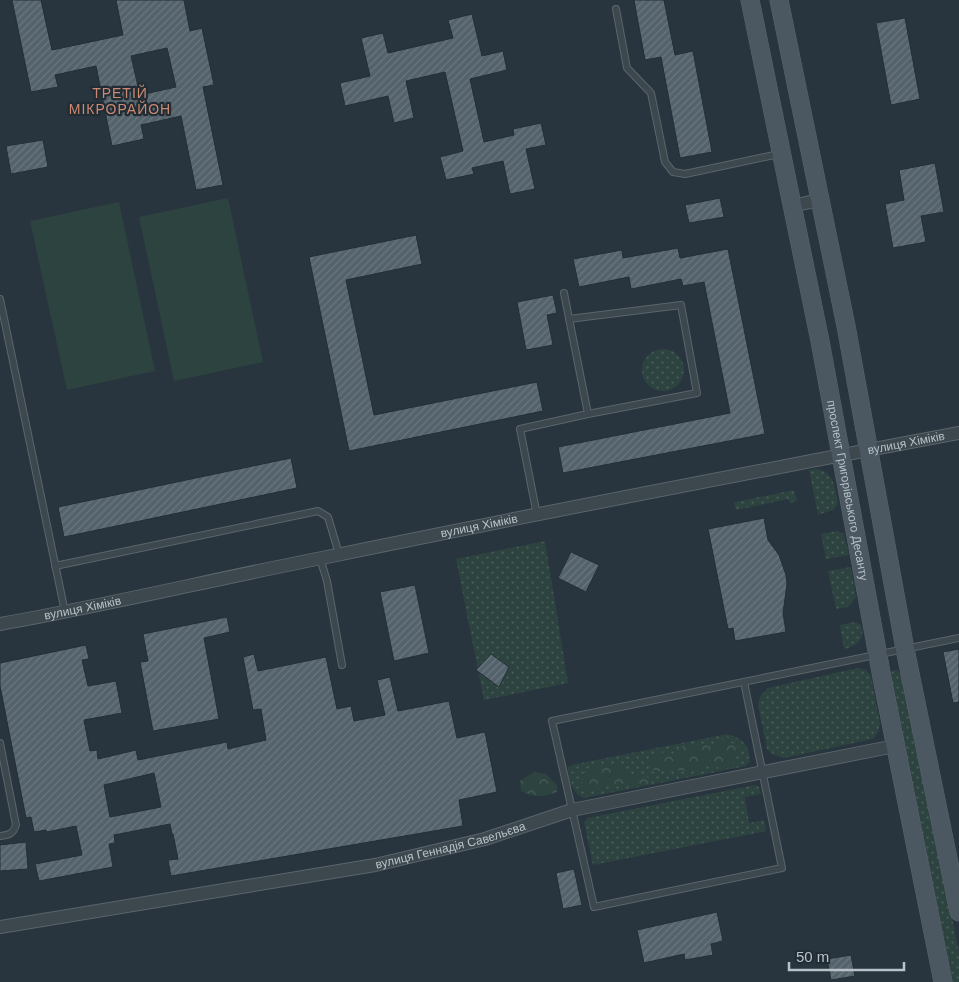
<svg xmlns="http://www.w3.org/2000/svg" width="959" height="982" viewBox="0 0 959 982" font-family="Helvetica,sans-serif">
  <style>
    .grass { fill: url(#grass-dots) }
    .forest { fill: url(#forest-crowns) }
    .garden { fill: #2d4340 }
    .building { fill: url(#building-hatch); stroke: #232e36; fill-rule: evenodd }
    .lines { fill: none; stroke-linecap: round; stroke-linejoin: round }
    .lane-casing { stroke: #5a656c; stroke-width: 8 }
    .street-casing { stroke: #5a656c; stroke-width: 14 }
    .secondary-casing { stroke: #5a656c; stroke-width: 19 }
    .lane { stroke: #3c474e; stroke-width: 6 }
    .street { stroke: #3c474e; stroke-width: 12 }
    .secondary { stroke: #4b5761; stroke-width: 18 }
    .labels { text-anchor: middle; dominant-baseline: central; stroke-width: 4.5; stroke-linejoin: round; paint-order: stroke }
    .street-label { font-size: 12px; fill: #b9c2c9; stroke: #212c34 }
    .neighbourhood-label { font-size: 14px; letter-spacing: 1px; fill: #cb8a72; stroke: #212c34 }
  </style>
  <defs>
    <pattern id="grass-dots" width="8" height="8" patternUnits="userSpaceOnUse" patternTransform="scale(1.25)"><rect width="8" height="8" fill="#2d4340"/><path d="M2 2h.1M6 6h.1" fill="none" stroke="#495c5a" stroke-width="1.8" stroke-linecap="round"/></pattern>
    <pattern id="forest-crowns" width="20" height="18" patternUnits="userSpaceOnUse" patternTransform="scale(1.25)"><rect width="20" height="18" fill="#2d4340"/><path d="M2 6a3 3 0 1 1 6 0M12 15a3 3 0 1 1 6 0" fill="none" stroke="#495c5a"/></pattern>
    <pattern id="building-hatch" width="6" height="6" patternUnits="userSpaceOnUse" patternTransform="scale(1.25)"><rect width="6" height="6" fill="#54626b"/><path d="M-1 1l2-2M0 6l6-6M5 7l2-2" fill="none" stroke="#6a777f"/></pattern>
  </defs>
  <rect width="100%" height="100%" fill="#29353e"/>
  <!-- grass -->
  <g class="grass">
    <circle cx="663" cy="370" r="21"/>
    <path d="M 816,469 C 835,472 835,488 838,504 L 833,510 L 818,515 L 809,470 Z"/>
    <polygon points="794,490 797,501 790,503 788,499 736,510 734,502"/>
    <polygon points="837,531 844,534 849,555 826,559 821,534"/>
    <polygon points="545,541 568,683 484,700 456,559"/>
    <polygon points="851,567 856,597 848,607 836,609 828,571"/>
    <path d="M 855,622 L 861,625 C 866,639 857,646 844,649 L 840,625 Z"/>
    <polygon points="858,668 866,670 871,676 880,724 878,732 873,739 784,758 774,755 767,749 758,704 761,695 768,688"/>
    <polygon points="897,670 902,675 959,952 959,982 952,982 890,675 892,671"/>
    <path d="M 727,734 C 742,738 749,744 750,761 L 746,766 L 583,798 C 573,794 568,779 568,768 L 571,765 Z"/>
    <polygon points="755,785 759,787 761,794 745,797 749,823 764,820 766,831 593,865 584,822 588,818"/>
  </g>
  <!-- forest -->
  <g class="forest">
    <path d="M 728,737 L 731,743 L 736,744 L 740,749 L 735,755 L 733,765 L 726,769 L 706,765 L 701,770 L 657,771 L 651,769 L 648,763 L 651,755 L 660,752 L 672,754 C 686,742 693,742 710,746 L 719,739 Z"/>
    <polygon points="615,764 630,775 644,775 652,780 650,784 635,786 622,782 589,791 583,787 581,776 588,768"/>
    <path d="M 535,772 L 546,774 L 557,785 L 557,792 C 544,797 533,798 521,791 L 520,781 L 527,776 Z"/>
  </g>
  <!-- garden -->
  <g class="garden">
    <polygon points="228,198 263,362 174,381 139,217"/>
    <polygon points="119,202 155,371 67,390 30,221"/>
  </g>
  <!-- building -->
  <g class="building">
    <path d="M 12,0 L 41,0 L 52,50 L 123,35 L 116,0 L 184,0 L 190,31 L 202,28 L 214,85 L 203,87 L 223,185 L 196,190 L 181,116 L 141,125 L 144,139 L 112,146 L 96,66 L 55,75 L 58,87 L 31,92 ZM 167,48 L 176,87 L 140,95 L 131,56 Z"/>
    <polygon points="634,0 664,0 675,55 693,51 712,152 680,158 661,57 645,60"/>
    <polygon points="472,14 482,56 503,51 507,70 470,79 484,142 514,135 513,129 541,123 546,145 526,149 535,189 510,194 503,161 472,168 474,174 446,180 440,157 463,151 445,72 406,81 414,118 394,123 388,96 345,106 340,83 370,76 361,38 383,33 388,53 453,38 448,20"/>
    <polygon points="905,18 920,99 891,105 876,23"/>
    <polygon points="43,140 48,167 11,174 6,146"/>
    <polygon points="935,163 944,212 921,216 926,242 893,248 885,204 904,200 899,170"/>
    <polygon points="720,198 724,217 689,223 685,205"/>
    <polygon points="416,235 422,264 346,280 374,415 537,382 543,411 349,451 309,257"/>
    <polygon points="678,248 680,258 728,249 765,434 563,473 558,447 730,413 704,282 683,286 681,279 631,289 629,277 579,287 573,259 622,250 623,258"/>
    <polygon points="553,295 557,313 547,315 553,345 526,350 517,302"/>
    <polygon points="291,458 297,488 64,537 58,507"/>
    <polygon points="764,518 768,540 779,555 786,575 787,584 783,613 786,632 735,641 733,628 728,629 708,529"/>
    <polygon points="571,552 599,565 586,592 558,578"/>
    <polygon points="415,585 429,653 394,661 380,592"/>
    <polygon points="227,617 230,632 204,638 219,719 153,731 140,662 148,661 143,634"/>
    <path d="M 86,645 L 89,659 L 82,660 L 88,686 L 116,681 L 122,713 L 84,720 L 90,751 L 97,750 L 98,759 L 136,750 L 138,760 L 227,742 L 228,749 L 266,740 L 261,709 L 253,710 L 243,657 L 254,654 L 258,671 L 326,657 L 337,709 L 351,706 L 354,721 L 385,715 L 377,680 L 390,677 L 398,711 L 449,701 L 457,738 L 485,732 L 497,792 L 459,800 L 463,826 L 171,876 L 168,860 L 178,859 L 173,834 L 172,834 L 170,824 L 114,835 L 115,843 L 109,844 L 113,867 L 39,881 L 35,864 L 82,855 L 76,826 L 47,832 L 46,830 L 34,832 L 31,817 L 26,818 L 0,686 L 0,663 ZM 154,773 L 161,807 L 110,817 L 104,785 Z"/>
    <polygon points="959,649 959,702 953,703 943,652"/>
    <polygon points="491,654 509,667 499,687 476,670"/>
    <polygon points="26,842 28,869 0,871 0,845"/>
    <polygon points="574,869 582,905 563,909 556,873"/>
    <polygon points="717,912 723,941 711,944 713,955 685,960 684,954 644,963 637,930"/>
    <polygon points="851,955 855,976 831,980 827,959"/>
  </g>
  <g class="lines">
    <!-- lane casing -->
    <g class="lane-casing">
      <g id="lane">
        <polyline points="616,9 627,68 651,93 665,162 673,172 685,174 779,154"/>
        <polyline points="0,299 65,612"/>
        <polyline points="569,319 681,305 697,393 588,414"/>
        <polyline points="537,515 520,429 588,414 564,293"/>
        <polyline points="320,558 327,581 342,665"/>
        <polyline points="55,566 318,511 328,517 339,554"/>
        <polyline points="744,682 782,868 594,907 552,721 959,638"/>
        <path d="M 0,743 L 16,825 C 13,834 9,835 0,836"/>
      </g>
    </g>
    <!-- street casing -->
    <g class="street-casing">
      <g id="street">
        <polyline points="792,206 819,200"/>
        <path id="s1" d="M 0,624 C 108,605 215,579 322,558 C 534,514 747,473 959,433"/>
        <path id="s2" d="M 0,927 L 375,865 L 485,839 L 572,810 L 895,746"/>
      </g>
    </g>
    <!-- secondary casing -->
    <g class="secondary-casing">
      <g id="secondary">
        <path id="s3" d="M 750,0 L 820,341 L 883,683 L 943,982"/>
        <polyline points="779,0 846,326 905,649 959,912"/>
      </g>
    </g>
    <!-- lane -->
    <use href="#lane" class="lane"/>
    <!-- street -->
    <use href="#street" class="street"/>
    <!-- secondary -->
    <use href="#secondary" class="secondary"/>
  </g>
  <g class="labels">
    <!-- street labels -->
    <g class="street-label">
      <text stroke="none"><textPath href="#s1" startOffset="924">вулиця Хіміків</textPath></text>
      <text stroke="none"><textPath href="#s3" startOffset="500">проспект Григорівського Десанту</textPath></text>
      <text stroke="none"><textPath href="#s1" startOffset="489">вулиця Хіміків</textPath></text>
      <text stroke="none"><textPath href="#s1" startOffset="84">вулиця Хіміків</textPath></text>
      <text stroke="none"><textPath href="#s2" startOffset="458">вулиця Геннадія Савельєва</textPath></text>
    </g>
    <!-- neighbourhood labels -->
    <g class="neighbourhood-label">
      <text x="120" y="93">ТРЕТІЙ<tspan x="120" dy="16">МІКРОРАЙОН</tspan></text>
    </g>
  </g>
  <!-- scale -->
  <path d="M789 962v8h115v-8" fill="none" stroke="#b9c2c9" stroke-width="2.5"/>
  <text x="796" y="962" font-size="15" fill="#b9c2c9" stroke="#212c34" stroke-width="4" paint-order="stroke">50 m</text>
</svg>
